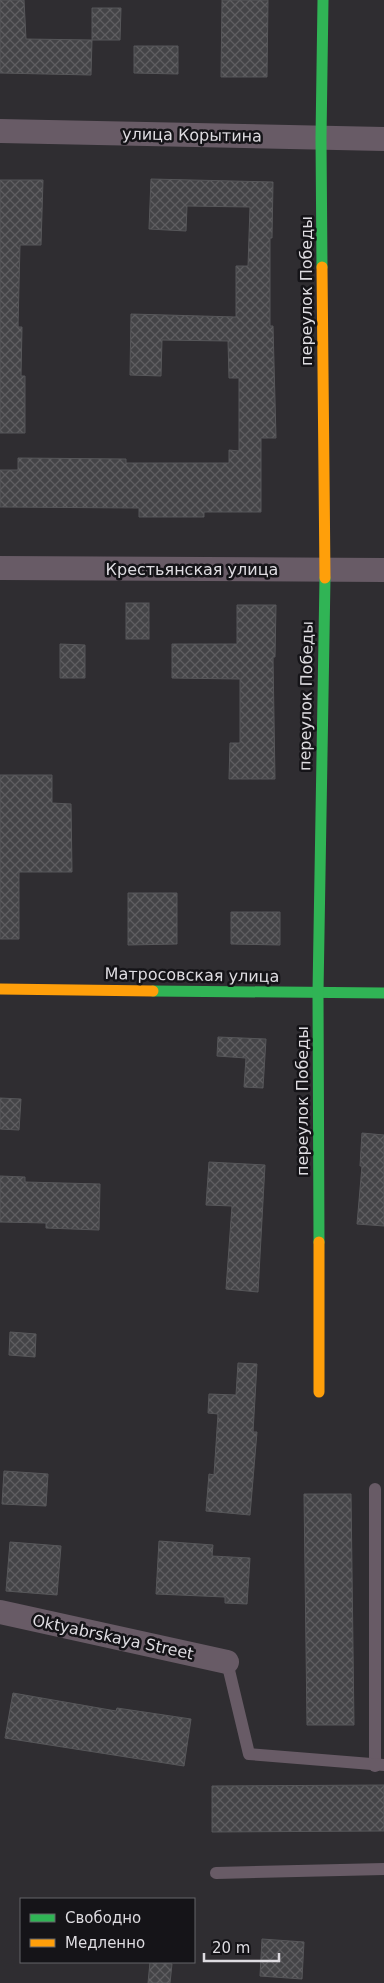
<svg xmlns="http://www.w3.org/2000/svg" width="384" height="1983" viewBox="0 0 384 1983" font-family="'DejaVu Sans',sans-serif">
  <style>
    .building { fill: url(#building-cross-hatch); stroke: #57575a }
    .lines { fill: none; stroke-linecap: round; stroke-linejoin: round }
    .lane { stroke: #685b66; stroke-width: 12 }
    .street { stroke: #685b66; stroke-width: 24 }
    .fast { stroke: #30b455; stroke-width: 11 }
    .slow { stroke: #ff9f0a; stroke-width: 11 }
    .labels { text-anchor: middle; dominant-baseline: central; stroke-width: 5; stroke-linejoin: round; paint-order: stroke }
    .street-label { font-size: 16px; fill: #dedce1; stroke: #151418 }
  </style>
  <defs>
    <pattern id="building-cross-hatch" width="8" height="8" patternUnits="userSpaceOnUse" patternTransform="scale(1.25)"><rect width="8" height="8" fill="#444447"/><path d="M0 0l8 8M0 8l8-8" fill="none" stroke="#5f5e61"/></pattern>
  </defs>
  <rect width="100%" height="100%" fill="#2f2d31"/>
  <!-- building -->
  <g class="building">
    <polygon points="0,0 24,0 26,39 92,40 91,75 0,73"/>
    <polygon points="222,0 268,0 267,77 221,77"/>
    <polygon points="92,8 121,8 120,40 92,40"/>
    <polygon points="134,46 178,46 178,74 134,73"/>
    <polygon points="151,179 273,182 272,238 270,238 270,326 273,326 276,438 261,438 261,512 204,512 204,517 139,517 139,508 0,507 0,470 18,470 18,458 126,459 126,463 229,463 229,450 239,451 239,378 229,378 228,341 162,340 161,376 130,375 131,314 236,317 236,266 248,266 250,207 187,206 186,231 149,229"/>
    <polygon points="0,180 43,180 41,245 20,245 18,327 22,327 21,376 25,376 25,433 0,433"/>
    <rect x="126" y="603" width="23" height="36"/>
    <polygon points="237,605 276,605 275,657 273,657 275,779 229,779 230,743 240,743 240,679 172,678 172,644 237,644"/>
    <polygon points="60,644 85,645 85,678 60,678"/>
    <polygon points="0,775 52,775 52,803 71,804 72,872 19,872 19,939 0,939"/>
    <polygon points="128,893 177,893 177,944 128,945"/>
    <polygon points="231,912 280,912 280,945 231,944"/>
    <polygon points="218,1037 266,1039 263,1088 244,1087 246,1058 217,1056"/>
    <polygon points="0,1098 21,1099 19,1130 0,1129"/>
    <polygon points="362,1133 384,1135 384,1226 357,1224 362,1166 360,1166"/>
    <polygon points="209,1162 265,1165 258,1292 226,1289 232,1206 206,1205"/>
    <polygon points="0,1176 25,1177 25,1182 100,1184 99,1230 46,1228 46,1223 0,1222"/>
    <polygon points="10,1332 36,1334 35,1357 9,1355"/>
    <polygon points="238,1363 257,1364 253,1432 257,1432 250,1515 206,1511 209,1474 214,1475 218,1414 208,1413 209,1394 236,1395"/>
    <polygon points="4,1471 48,1474 46,1506 2,1504"/>
    <polygon points="304,1494 351,1494 354,1725 307,1725"/>
    <polygon points="159,1541 213,1545 212,1556 250,1558 247,1604 225,1603 225,1597 156,1594"/>
    <polygon points="10,1542 61,1546 57,1595 6,1591"/>
    <polygon points="13,1693 116,1711 117,1708 191,1719 184,1766 5,1738"/>
    <polygon points="384,1785 384,1831 212,1832 212,1786"/>
    <polygon points="262,1939 304,1942 302,1979 260,1976"/>
    <polygon points="150,1962 172,1964 170,1983 148,1983"/>
  </g>
  <g class="lines">
    <!-- lane -->
    <g class="lane">
      <polyline points="375,1489 375,1766"/>
      <polyline points="227,1662 249,1754 384,1765"/>
      <polyline points="216,1873 384,1869"/>
    </g>
    <!-- street -->
    <g class="street">
      <polyline points="0,131 384,139"/>
      <polyline points="0,568 384,570"/>
      <polyline points="0,1612 227,1662"/>
    </g>
    <!-- fast -->
    <g class="fast">
      <polyline points="322,267 321,138 323,0"/>
      <polyline points="153,991 384,993"/>
      <polyline points="319,1242 318,992 325,578"/>
    </g>
    <!-- slow -->
    <g class="slow">
      <polyline points="322,267 325,578"/>
      <polyline points="0,989 153,991"/>
      <polyline points="319,1242 319,1392"/>
    </g>
  </g>
  <g class="labels">
    <!-- street labels -->
    <g class="street-label">
      <text transform="translate(192 135) rotate(1)">улица Корытина</text>
      <text transform="translate(306 291) rotate(-90)">переулок Победы</text>
      <text x="192" y="569">Крестьянская улица</text>
      <text transform="translate(306 696) rotate(-89)">переулок Победы</text>
      <text transform="translate(192 975) rotate(1)">Матросовская улица</text>
      <text transform="translate(302 1101) rotate(-90)">переулок Победы</text>
      <text transform="translate(113 1637) rotate(12)">Oktyabrskaya Street</text>
    </g>
  </g>
  <!-- legend -->
  <rect x="20" y="1898" width="175" height="65" fill="#151418" stroke="#656468"/>
  <rect x="30" y="1914" width="25" height="8" fill="#30b455" stroke="#656468"/>
  <text x="65" y="1923" font-size="15" fill="#dedce1">Свободно</text>
  <rect x="30" y="1939" width="25" height="8" fill="#ff9f0a" stroke="#656468"/>
  <text x="65" y="1948" font-size="15" fill="#dedce1">Медленно</text>
  <!-- scale -->
  <path d="M204 1953v8h75v-8" fill="none" stroke="#dedce1" stroke-width="2.5"/>
  <text x="212" y="1953" font-size="15" fill="#dedce1" stroke="#151418" stroke-width="4" paint-order="stroke">20 m</text>
</svg>
